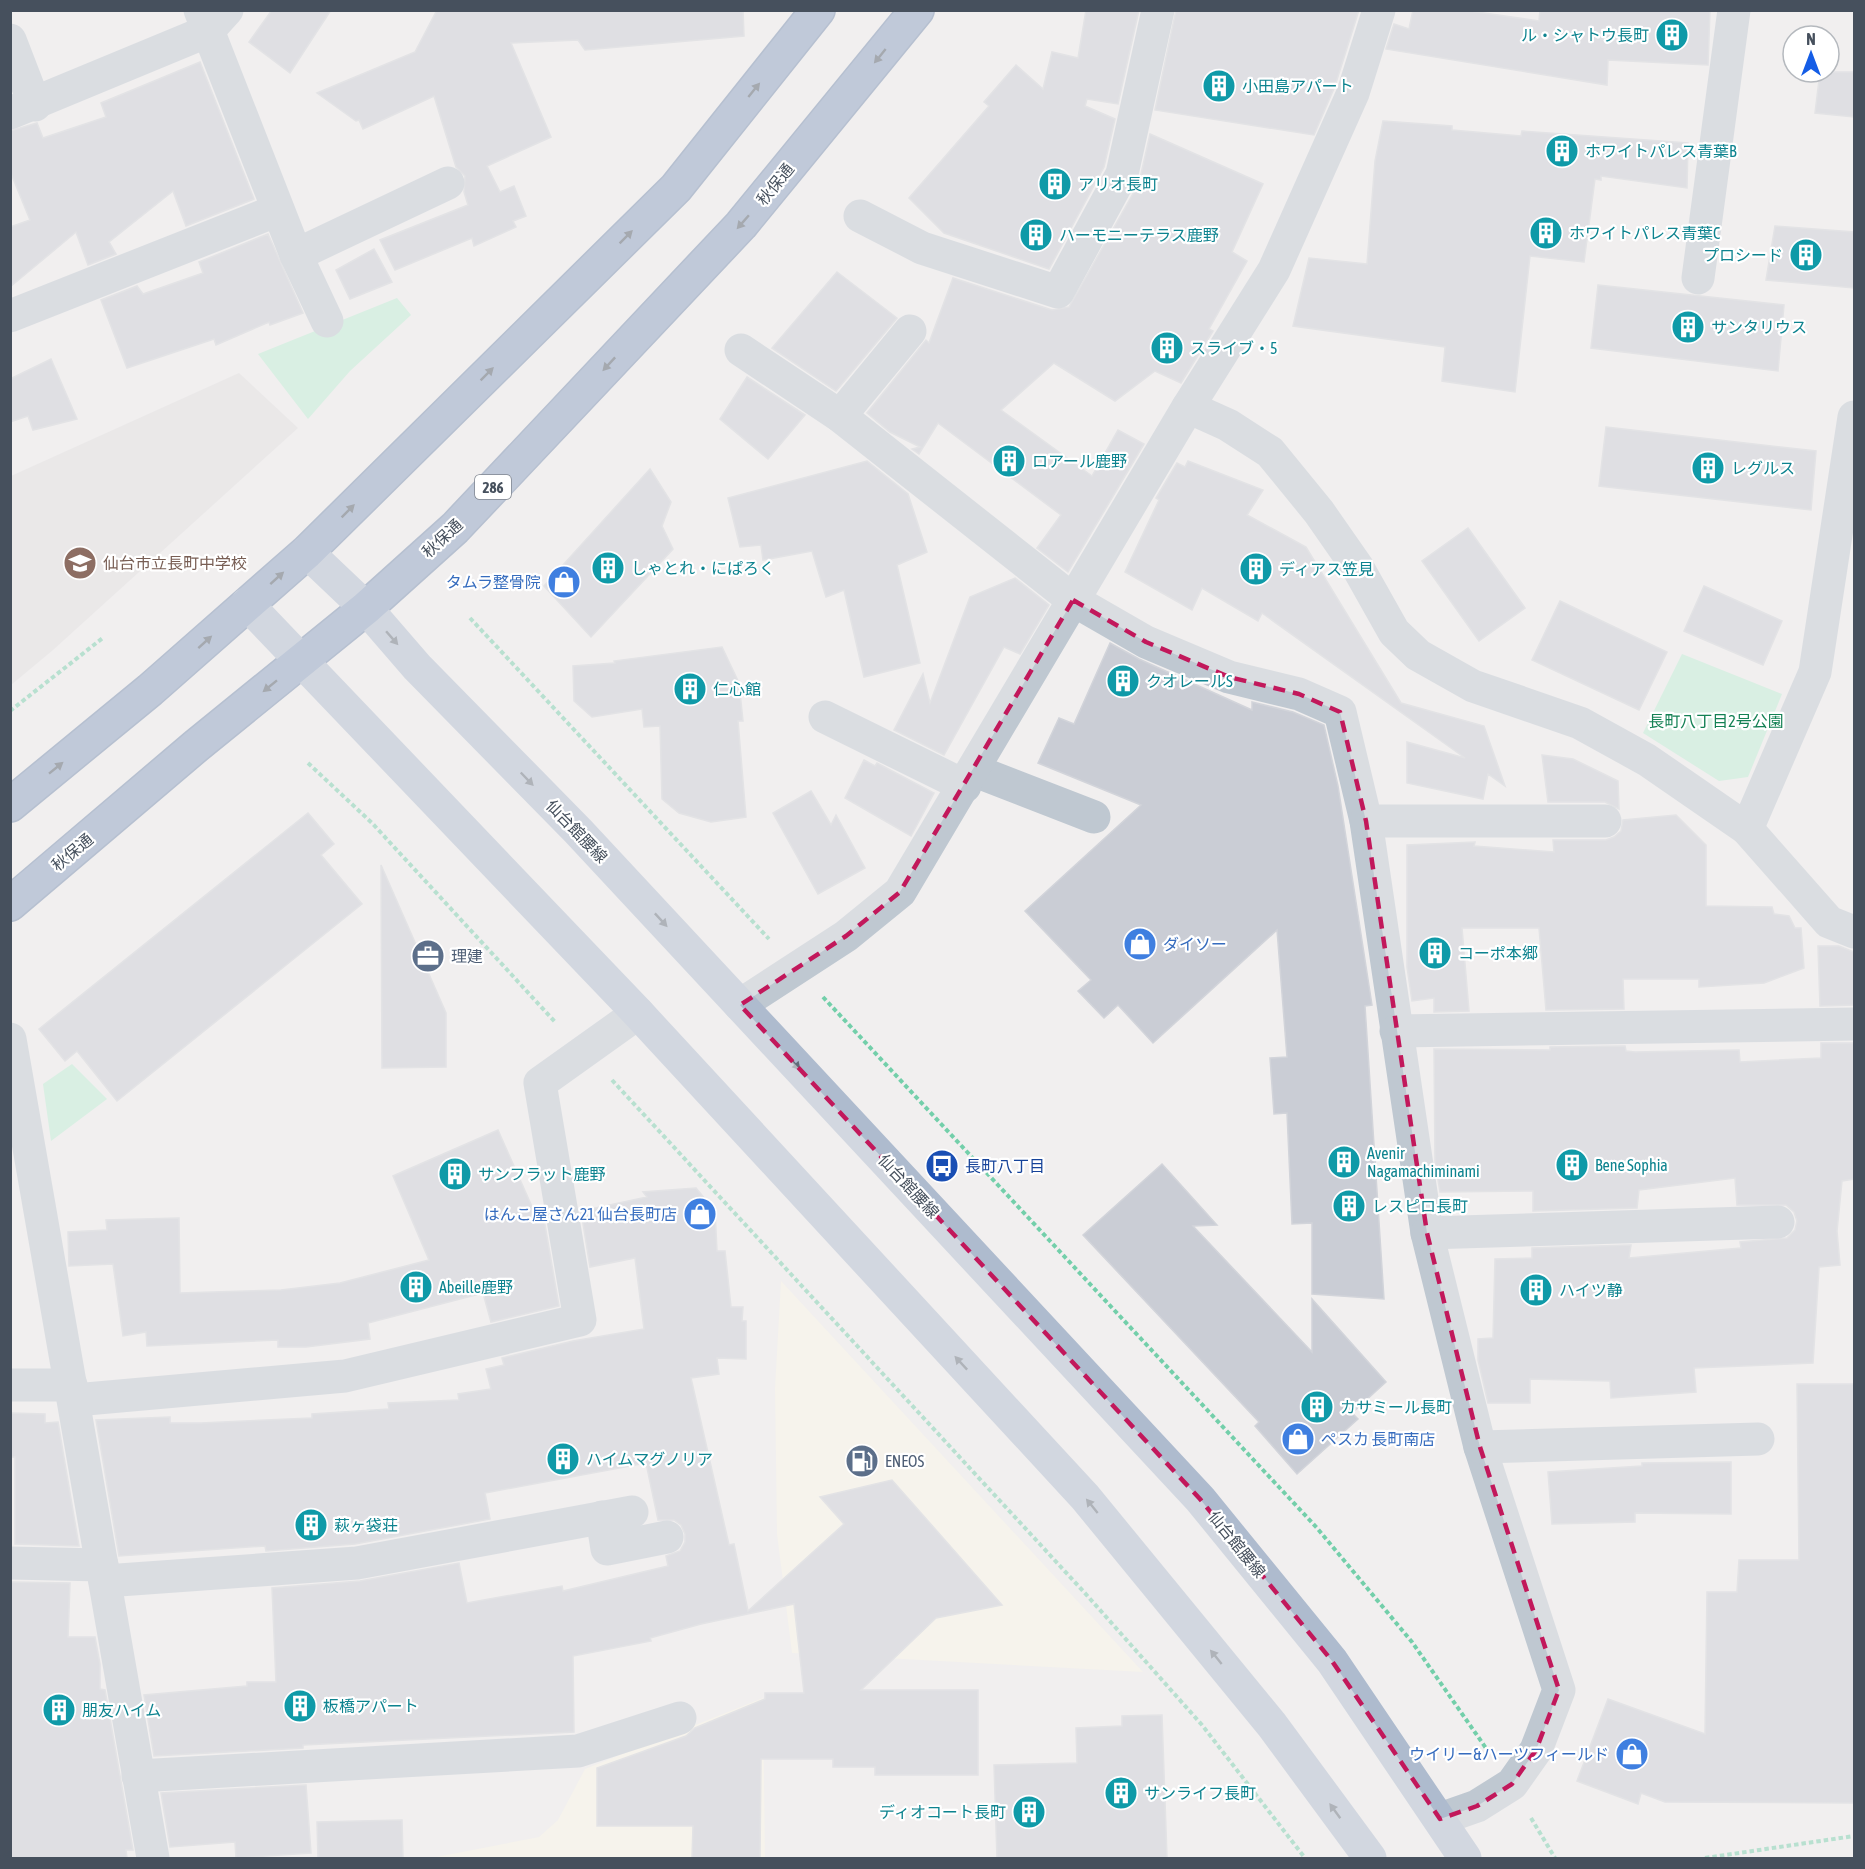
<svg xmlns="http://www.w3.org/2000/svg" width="1865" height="1869" viewBox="0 0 1865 1869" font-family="'Asap Condensed','Noto Sans JP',sans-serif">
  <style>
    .commercial { fill: #fcf8e8 }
    .education { fill: #e2e0e1 }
    .green { fill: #bcf0d5 }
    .building { fill: #cacdd5; stroke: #d2d4da; stroke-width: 1.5 }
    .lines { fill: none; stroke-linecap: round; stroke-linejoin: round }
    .highway-casing { stroke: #7087ab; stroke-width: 36 }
    .path { stroke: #73cfaa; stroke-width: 4; stroke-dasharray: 4.5 3; stroke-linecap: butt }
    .minor { stroke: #bfc8d1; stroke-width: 33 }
    .major { stroke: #aebbce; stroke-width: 33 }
    .highway { stroke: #859cbf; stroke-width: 33 }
    .oneway { fill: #495462 }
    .oneway2 { fill: #606b79 }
    .marked { fill: none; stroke: #c2185b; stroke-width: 4.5; stroke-dasharray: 12 8; stroke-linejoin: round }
    .labels { text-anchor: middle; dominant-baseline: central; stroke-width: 4.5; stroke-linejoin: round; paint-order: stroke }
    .shield { fill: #fff; stroke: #7e848e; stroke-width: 1.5 }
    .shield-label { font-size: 15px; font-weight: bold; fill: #46505d }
    .culture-label { font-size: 16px; fill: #0d838f; stroke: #fff; text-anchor: start }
    .street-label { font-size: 16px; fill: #46505d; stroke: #fff }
    .education-label { font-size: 16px; fill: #785e54; stroke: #fff; text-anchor: start }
    .shop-label { font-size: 16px; fill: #366cbe; stroke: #fff; text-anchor: end }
    .park-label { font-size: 16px; fill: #148154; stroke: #fff }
    .service-label { font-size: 16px; fill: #4e5e75; stroke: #fff; text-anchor: start }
    .transit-label { font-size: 16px; fill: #164399; stroke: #fff; text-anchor: start }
  </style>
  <rect width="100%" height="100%" fill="#f1efef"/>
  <!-- commercial -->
  <g class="commercial">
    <polygon points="781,1281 1143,1672 792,1653 777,1534 775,1388"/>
    <polygon points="763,1698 765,1858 431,1858 539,1837 558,1820 585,1769"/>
  </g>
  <!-- education -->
  <polygon class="education" points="239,373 298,428 53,650 11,685 11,476"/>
  <!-- green -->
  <g class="green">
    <polygon points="397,298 411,315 350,371 308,419 258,354"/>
    <polygon points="1682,654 1782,694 1748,777 1719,781 1643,733"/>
    <polygon points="72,1064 107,1099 51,1141 43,1084"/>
  </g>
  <!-- building -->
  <g class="building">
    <polygon points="272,10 331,10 290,73 249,42"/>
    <polygon points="437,10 743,10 744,36 585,50 578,40 511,43 551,137 487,166 500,192 514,186 526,216 513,221 516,227 474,246 472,238 395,270 380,240 468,205 464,192 465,176 456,167 434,96 363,129 359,120 356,121 317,93 415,52"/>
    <polygon points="1086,10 1139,10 1118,104 1087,99 1085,106 1115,119 1104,167 1049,269 944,233 909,198 989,106 984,102 1016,65 1043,89 1052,52 1078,58"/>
    <polygon points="1176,10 1359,10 1335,86 1314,135 1155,110"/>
    <polygon points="1413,10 1463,10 1539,21 1540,10 1710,10 1708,65 1608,60 1607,85 1386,49 1394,24 1409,29"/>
    <polygon points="200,62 254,199 186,226 173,191 109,242 116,254 88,265 76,232 10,287 10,227 30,220 10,171 10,131 37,123 43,138 106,117 101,103"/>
    <polygon points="1820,72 1854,72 1854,117 1815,113"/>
    <polygon points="1383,121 1452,126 1452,130 1521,136 1522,131 1688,143 1687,188 1601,176 1601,180 1595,179 1584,262 1530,256 1515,392 1442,381 1445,347 1293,326 1309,258 1367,264 1375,161"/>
    <polygon points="1150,134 1263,184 1232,252 1247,261 1209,329 1213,331 1181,383 1155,371 1115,401 1054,363 1001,410 1092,476 1118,430 1144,444 1068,572 1037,548 1061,515 938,423 919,454 912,449 920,447 890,432 867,413 926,340 929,343 953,278 1052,310 1069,307 1139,183"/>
    <polygon points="1775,226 1854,232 1854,288 1766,280"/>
    <polygon points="268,234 303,313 270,325 269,322 216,345 214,339 127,368 101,300 137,286 143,294 203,273 199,262"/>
    <polygon points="374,249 392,282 350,299 336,270"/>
    <polygon points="837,272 897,318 836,391 772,348"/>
    <polygon points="1598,285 1784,305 1778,371 1591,348"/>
    <polygon points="51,359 77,419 33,430 28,416 10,422 10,379"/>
    <polygon points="747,377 805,415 768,459 720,419"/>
    <polygon points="1606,427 1816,451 1811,510 1599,486"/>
    <polygon points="867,461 908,494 927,552 897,565 920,663 864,677 844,590 826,597 812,551 763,560 761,545 740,547 728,498"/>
    <polygon points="1188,461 1263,490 1247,515 1306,547 1401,703 1484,726 1505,786 1488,774 1483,799 1407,783 1407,742 1465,758 1262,613 1258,621 1202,588 1192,610 1125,572 1159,500 1156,498 1177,463 1185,467"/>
    <polygon points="650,469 671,502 662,526 673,549 591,637 544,586"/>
    <polygon points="1468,528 1525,608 1479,641 1422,561"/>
    <polygon points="1015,578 1049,605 1020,654 1004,647 944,755 894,730 923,674 930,703 970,597"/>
    <polygon points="1704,586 1782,621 1763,665 1684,631"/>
    <polygon points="1560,601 1667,652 1639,710 1532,660"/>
    <polygon points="1110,643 1139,659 1252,710 1252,702 1293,712 1324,725 1338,786 1372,1005 1365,1006 1384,1299 1312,1294 1312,1223 1292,1224 1287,1113 1274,1114 1270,1058 1287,1057 1277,930 1153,1043 1118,1005 1104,1018 1078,991 1091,980 1025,911 1141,805 1038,763 1059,718 1074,724"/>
    <polygon points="722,647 739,683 743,721 738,721 746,817 711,822 679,813 662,799 660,726 644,727 642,709 592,717 574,701 573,666 615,663 614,661"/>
    <polygon points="1542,755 1573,759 1618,781 1619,809 1605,802 1548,802"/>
    <polygon points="864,760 875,766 877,763 934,793 911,836 845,798"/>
    <polygon points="811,791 831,825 836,815 865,868 818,894 773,813"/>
    <polygon points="308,813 334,844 321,855 362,904 117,1101 77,1051 65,1061 39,1029"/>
    <polygon points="1676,815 1706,845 1706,906 1772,907 1774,914 1789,916 1795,928 1801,928 1804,968 1764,983 1699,987 1699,979 1623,979 1624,1009 1546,1010 1539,928 1462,928 1469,1011 1434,1012 1434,998 1412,1001 1407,967 1407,845 1475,842 1474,846 1554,852 1553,840 1606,840 1614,837 1621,831 1623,820"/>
    <polygon points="381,865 446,1013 446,1067 382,1068"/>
    <polygon points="1818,946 1839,946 1854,952 1854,1005 1820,1006"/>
    <polygon points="1821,1043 1854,1043 1854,1179 1842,1181 1837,1231 1840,1265 1819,1267 1813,1363 1694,1368 1696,1392 1611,1398 1610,1381 1530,1379 1530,1403 1488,1403 1478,1360 1478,1339 1493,1338 1495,1259 1532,1258 1532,1248 1631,1245 1629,1258 1741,1248 1740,1242 1787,1238 1795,1230 1797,1221 1794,1212 1786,1205 1737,1205 1735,1178 1639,1190 1637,1208 1533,1211 1533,1191 1440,1192 1435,1161 1434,1049 1550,1050 1550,1047 1625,1046 1626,1051 1635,1052 1739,1050 1740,1062 1821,1058"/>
    <polygon points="498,1130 538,1220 544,1219 559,1306 491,1322 483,1293 368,1323 370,1339 306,1347 278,1347 278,1340 147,1346 146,1332 123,1336 113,1264 69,1266 68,1232 107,1230 106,1220 179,1218 180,1293 281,1290 340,1283 429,1260 393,1176"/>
    <polygon points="1162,1164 1217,1225 1193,1226 1312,1352 1312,1299 1386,1382 1352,1413 1358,1419 1297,1474 1255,1426 1259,1422 1083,1235"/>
    <polygon points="696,1188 715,1211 717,1251 725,1251 731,1307 743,1307 742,1321 746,1321 746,1359 717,1358 719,1374 691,1378 729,1545 734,1544 748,1611 844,1524 820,1497 892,1480 1002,1605 936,1618 861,1690 978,1690 978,1775 875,1775 875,1767 833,1767 833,1759 761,1759 760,1858 692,1858 693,1826 597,1826 597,1768 686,1736 695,1728 765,1699 765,1693 804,1693 794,1604 701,1624 650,1638 651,1641 573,1656 574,1732 303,1745 303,1748 154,1756 144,1695 247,1686 247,1682 276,1682 272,1588 360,1581 459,1563 467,1603 562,1586 563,1591 668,1566 666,1556 680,1551 685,1542 685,1534 681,1525 674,1520 658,1520 646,1463 485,1493 490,1519 355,1544 266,1551 265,1546 119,1556 96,1420 170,1417 170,1423 201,1423 312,1418 312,1414 389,1409 388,1403 459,1400 458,1394 491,1389 486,1369 504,1365 502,1358 573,1341 644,1329 635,1258 590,1267 581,1211 647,1197 643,1192"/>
    <polygon points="1797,1384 1854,1384 1854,1803 1665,1802 1641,1793 1638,1804 1577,1781 1608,1699 1705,1734 1707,1592 1737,1592 1739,1560 1799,1560"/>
    <polygon points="10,1413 45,1414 45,1423 58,1422 79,1546 15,1544 15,1457 10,1457"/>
    <polygon points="1731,1462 1731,1514 1635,1513 1635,1522 1552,1524 1548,1472 1642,1466 1642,1463"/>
    <polygon points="10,1582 70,1583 68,1637 95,1637 100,1664 100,1689 105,1690 133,1850 126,1850 127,1858 10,1858"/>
    <polygon points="1162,1715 1167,1858 997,1858 994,1765 1077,1763 1076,1728 1122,1726 1122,1716"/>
    <polygon points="306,1785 311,1853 236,1858 235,1842 170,1847 161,1793"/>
    <polygon points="402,1820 403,1858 318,1858 317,1822"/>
  </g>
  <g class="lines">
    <!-- highway casing -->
    <g class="highway-casing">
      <g id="highway">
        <polyline points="10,805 150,690 307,552 676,188 818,10"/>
        <polyline points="10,904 196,746 366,608 455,528 741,225 917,10"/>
      </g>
    </g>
    <!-- path -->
    <g class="path">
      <polyline points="470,618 769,939"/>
      <polyline points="10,711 104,637"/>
      <polyline points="308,763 372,823 556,1023"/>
      <polyline points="823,997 1317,1528 1412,1642 1488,1751"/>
      <polyline points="612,1080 1084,1592 1202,1725 1305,1858"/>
      <polyline points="1531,1818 1555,1858"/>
      <polyline points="1705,1858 1854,1836"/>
    </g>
    <!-- minor -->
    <g class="minor">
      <polyline points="200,10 296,255 327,321"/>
      <polyline points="10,40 35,105"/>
      <polyline points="10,113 208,31 227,10"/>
      <polyline points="860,216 922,248 1058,292 1122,174 1158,10"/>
      <polyline points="296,255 448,183"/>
      <polyline points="1698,278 1734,10"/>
      <polyline points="10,316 278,210"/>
      <polyline points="741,350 840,416 1073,600 1146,642 1229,677 1299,694 1340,712 1366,821 1427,1233 1480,1447 1559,1690 1536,1750 1512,1784 1477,1806 1440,1819"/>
      <polyline points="1188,407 1228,425 1270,452 1319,512 1358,568 1394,632 1418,655 1473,686 1580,723 1647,760 1747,829 1815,672 1854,417"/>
      <polyline points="840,416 910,331"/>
      <polyline points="825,717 965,786"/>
      <polyline points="973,770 1094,817"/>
      <polyline points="1366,821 1605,821"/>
      <polyline points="1747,829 1829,922 1854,932"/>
      <polyline points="740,1005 846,936 900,892 1188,407 1274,270 1353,93 1379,10"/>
      <polyline points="1396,1031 1854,1024"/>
      <polyline points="10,1039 153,1858"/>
      <polyline points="1427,1233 1778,1222"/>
      <polyline points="10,1385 71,1385"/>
      <polyline points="75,1400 345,1376 580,1320 540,1083 638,1013"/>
      <polyline points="1480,1447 1758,1439"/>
      <polyline points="602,1517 607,1549 667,1537"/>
      <polyline points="10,1563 102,1565"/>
      <polyline points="105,1581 357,1563 632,1512"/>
      <polyline points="138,1776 578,1751 680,1718"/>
    </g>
    <!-- major -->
    <g class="major">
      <polyline points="307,552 366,608 417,667 578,831 1200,1499 1332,1661 1465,1858"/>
      <polyline points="247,604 638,1013 1085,1497 1272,1725 1370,1858"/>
    </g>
    <!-- highway -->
    <use href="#highway" class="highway"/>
  </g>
  <!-- one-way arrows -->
  <defs><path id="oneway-solid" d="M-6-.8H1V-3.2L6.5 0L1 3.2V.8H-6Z" transform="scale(1.5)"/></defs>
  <g class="oneway">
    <use href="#oneway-solid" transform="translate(880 56) rotate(129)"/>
    <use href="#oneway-solid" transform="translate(754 90) rotate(-51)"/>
    <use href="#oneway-solid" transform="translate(743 222) rotate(131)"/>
    <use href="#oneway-solid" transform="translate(626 237) rotate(-45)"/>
    <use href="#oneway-solid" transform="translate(609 364) rotate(133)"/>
    <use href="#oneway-solid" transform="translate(487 374) rotate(-45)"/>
    <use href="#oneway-solid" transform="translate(348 511) rotate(-45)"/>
    <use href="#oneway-solid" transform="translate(277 578) rotate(-42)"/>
    <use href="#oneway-solid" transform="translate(205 642) rotate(-42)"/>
    <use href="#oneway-solid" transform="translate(270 686) rotate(141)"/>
    <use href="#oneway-solid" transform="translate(56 768) rotate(-39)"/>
  </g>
  <g class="oneway2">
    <use href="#oneway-solid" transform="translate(392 638) rotate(49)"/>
    <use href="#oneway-solid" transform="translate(527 779) rotate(46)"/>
    <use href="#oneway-solid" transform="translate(661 920) rotate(47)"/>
    <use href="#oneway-solid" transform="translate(794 1063) rotate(47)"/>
    <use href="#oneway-solid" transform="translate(961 1363) rotate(-133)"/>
    <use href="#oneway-solid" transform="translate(1092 1506) rotate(-129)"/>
    <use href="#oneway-solid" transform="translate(1216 1657) rotate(-129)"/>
    <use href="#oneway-solid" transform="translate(1335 1811) rotate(-126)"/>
  </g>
  <!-- marked area -->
  <path d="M0 0H1865V1869H0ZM 1073,600 L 1146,642 L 1229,677 L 1299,694 L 1340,712 L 1366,821 L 1427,1233 L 1480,1447 L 1559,1690 L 1536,1750 L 1512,1784 L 1477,1806 L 1440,1819 L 1332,1661 L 1200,1499 L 740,1005 L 846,936 L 900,892 Z" fill="#f1efef" fill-opacity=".55" fill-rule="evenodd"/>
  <path class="marked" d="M 1073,600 L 1146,642 L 1229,677 L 1299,694 L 1340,712 L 1366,821 L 1427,1233 L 1480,1447 L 1559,1690 L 1536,1750 L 1512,1784 L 1477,1806 L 1440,1819 L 1332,1661 L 1200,1499 L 740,1005 L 846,936 L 900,892 Z"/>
  <!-- icons -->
  <defs>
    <g id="building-disc" transform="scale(1.725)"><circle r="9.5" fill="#0f9aa8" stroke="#fff"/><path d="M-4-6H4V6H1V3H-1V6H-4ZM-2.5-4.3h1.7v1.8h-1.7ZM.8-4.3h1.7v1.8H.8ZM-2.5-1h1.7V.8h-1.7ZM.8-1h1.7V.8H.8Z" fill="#fff"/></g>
    <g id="school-disc" transform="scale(1.725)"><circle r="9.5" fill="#8d6e63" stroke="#fff"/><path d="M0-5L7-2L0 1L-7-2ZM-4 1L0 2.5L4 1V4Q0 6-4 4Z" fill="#fff"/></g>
    <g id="shop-disc" transform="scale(1.725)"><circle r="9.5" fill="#3f7fe0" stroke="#fff"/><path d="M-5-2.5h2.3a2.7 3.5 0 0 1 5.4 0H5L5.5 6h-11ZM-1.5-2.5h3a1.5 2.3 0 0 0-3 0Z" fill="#fff"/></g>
    <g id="office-disc" transform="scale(1.725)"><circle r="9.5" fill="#5c6f8a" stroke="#fff"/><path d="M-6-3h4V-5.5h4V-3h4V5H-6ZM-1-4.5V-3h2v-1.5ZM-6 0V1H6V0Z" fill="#fff"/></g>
    <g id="bus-disc" transform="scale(1.725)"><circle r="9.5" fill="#1a4fb4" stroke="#fff"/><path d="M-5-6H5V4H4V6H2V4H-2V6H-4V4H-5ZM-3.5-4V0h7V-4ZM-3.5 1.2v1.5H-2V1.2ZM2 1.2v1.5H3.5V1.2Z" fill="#fff"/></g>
    <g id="fuel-disc" transform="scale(1.725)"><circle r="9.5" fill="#5c6f8a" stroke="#fff"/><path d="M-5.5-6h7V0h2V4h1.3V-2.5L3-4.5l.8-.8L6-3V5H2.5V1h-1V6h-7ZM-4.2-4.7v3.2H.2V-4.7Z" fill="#fff"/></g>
  </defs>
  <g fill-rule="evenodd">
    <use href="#building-disc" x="1672" y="35"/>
    <use href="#building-disc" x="1219" y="86"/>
    <use href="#building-disc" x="1562" y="151"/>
    <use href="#building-disc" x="1055" y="184"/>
    <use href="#building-disc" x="1546" y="233"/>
    <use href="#building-disc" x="1036" y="235"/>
    <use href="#building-disc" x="1806" y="255"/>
    <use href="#building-disc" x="1688" y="327"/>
    <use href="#building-disc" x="1167" y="348"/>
    <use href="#building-disc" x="1009" y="461"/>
    <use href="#building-disc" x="1708" y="468"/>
    <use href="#school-disc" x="80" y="563"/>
    <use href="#building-disc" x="608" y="568"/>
    <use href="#building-disc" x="1256" y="569"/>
    <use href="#shop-disc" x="564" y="582"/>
    <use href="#building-disc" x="1123" y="681"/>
    <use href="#building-disc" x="690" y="689"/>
    <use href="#shop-disc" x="1140" y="944"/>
    <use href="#building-disc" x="1435" y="953"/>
    <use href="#office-disc" x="428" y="956"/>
    <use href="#building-disc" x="1344" y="1162"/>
    <use href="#building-disc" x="1572" y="1165"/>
    <use href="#bus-disc" x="942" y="1166"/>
    <use href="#building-disc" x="455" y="1174"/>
    <use href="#building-disc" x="1349" y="1206"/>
    <use href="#shop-disc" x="700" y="1214"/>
    <use href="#building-disc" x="416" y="1287"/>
    <use href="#building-disc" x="1536" y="1290"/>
    <use href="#building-disc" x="1317" y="1407"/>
    <use href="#shop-disc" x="1298" y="1439"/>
    <use href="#building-disc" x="563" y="1459"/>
    <use href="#fuel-disc" x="862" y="1461"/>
    <use href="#building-disc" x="311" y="1525"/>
    <use href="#building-disc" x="300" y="1706"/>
    <use href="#building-disc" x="59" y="1710"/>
    <use href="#shop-disc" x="1632" y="1754"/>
    <use href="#building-disc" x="1121" y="1793"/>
    <use href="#building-disc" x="1029" y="1812"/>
  </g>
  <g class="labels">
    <!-- shield labels -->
    <rect class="shield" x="475" y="475" width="36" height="24" rx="4.5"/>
    <g class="shield-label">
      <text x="493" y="487">286</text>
    </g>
    <!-- culture labels -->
    <g class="culture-label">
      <text x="1649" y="35" text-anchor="end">ル・シャトウ長町</text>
      <text x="1242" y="86">小田島アパート</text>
      <text x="1585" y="151">ホワイトパレス青葉B</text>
      <text x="1078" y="184">アリオ長町</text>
      <text x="1569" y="233">ホワイトパレス青葉C</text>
      <text x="1059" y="235">ハーモニーテラス鹿野</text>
      <text x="1783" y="255" text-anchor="end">プロシード</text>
      <text x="1711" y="327">サンタリウス</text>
      <text x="1190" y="348">スライブ・5</text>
      <text x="1032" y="461">ロアール鹿野</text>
      <text x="1731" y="468">レグルス</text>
      <text x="631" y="568">しゃとれ・にぱろく</text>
      <text x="1279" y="569">ディアス笠見</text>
      <text x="1146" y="681">クオレールS</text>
      <text x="713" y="689">仁心館</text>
      <text x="1458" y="953">コーポ本郷</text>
      <text x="1367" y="1153">Avenir<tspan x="1367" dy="18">Nagamachiminami</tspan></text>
      <text x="1595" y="1165">Bene Sophia</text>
      <text x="478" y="1174">サンフラット鹿野</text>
      <text x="1372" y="1206">レスピロ長町</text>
      <text x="439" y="1287">Abeille鹿野</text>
      <text x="1559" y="1290">ハイツ静</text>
      <text x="1340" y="1407">カサミール長町</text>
      <text x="586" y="1459">ハイムマグノリア</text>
      <text x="334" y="1525">萩ヶ袋荘</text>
      <text x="323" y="1706">板橋アパート</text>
      <text x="82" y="1710">朋友ハイム</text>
      <text x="1144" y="1793">サンライフ長町</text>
      <text x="1006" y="1812" text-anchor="end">ディオコート長町</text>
    </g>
    <!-- street labels -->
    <g class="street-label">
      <text transform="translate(775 184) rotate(-51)">秋保通</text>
      <text transform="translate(442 538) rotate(-43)">秋保通</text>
      <text transform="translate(577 831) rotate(46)">仙台館腰線</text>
      <text transform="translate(72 852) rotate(-40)">秋保通</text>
      <text transform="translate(909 1186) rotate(47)">仙台館腰線</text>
      <text transform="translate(1237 1544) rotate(51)">仙台館腰線</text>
    </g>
    <!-- education labels -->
    <g class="education-label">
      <text x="103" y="563">仙台市立長町中学校</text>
    </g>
    <!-- shop labels -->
    <g class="shop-label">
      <text x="541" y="582">タムラ整骨院</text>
      <text x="1163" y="944" text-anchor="start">ダイソー</text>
      <text x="677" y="1214">はんこ屋さん21 仙台長町店</text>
      <text x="1321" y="1439" text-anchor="start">ペスカ 長町南店</text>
      <text x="1609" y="1754">ウイリー&amp;ハーツフィールド</text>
    </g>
    <!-- park labels -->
    <g class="park-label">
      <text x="1716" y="721">長町八丁目2号公園</text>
    </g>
    <!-- service labels -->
    <g class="service-label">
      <text x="451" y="956">理建</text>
      <text x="885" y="1461">ENEOS</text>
    </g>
    <!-- transit labels -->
    <g class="transit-label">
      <text x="965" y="1166">長町八丁目</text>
    </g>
  </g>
  <!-- border -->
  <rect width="1865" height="1869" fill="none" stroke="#46505d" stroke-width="24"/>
  <!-- north arrow -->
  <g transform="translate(1811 54)"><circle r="28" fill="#ffffff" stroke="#b5b9be" stroke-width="1.5"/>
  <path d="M0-4.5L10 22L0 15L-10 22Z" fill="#145de6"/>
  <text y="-9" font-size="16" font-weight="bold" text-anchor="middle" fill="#46505d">N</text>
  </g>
</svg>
